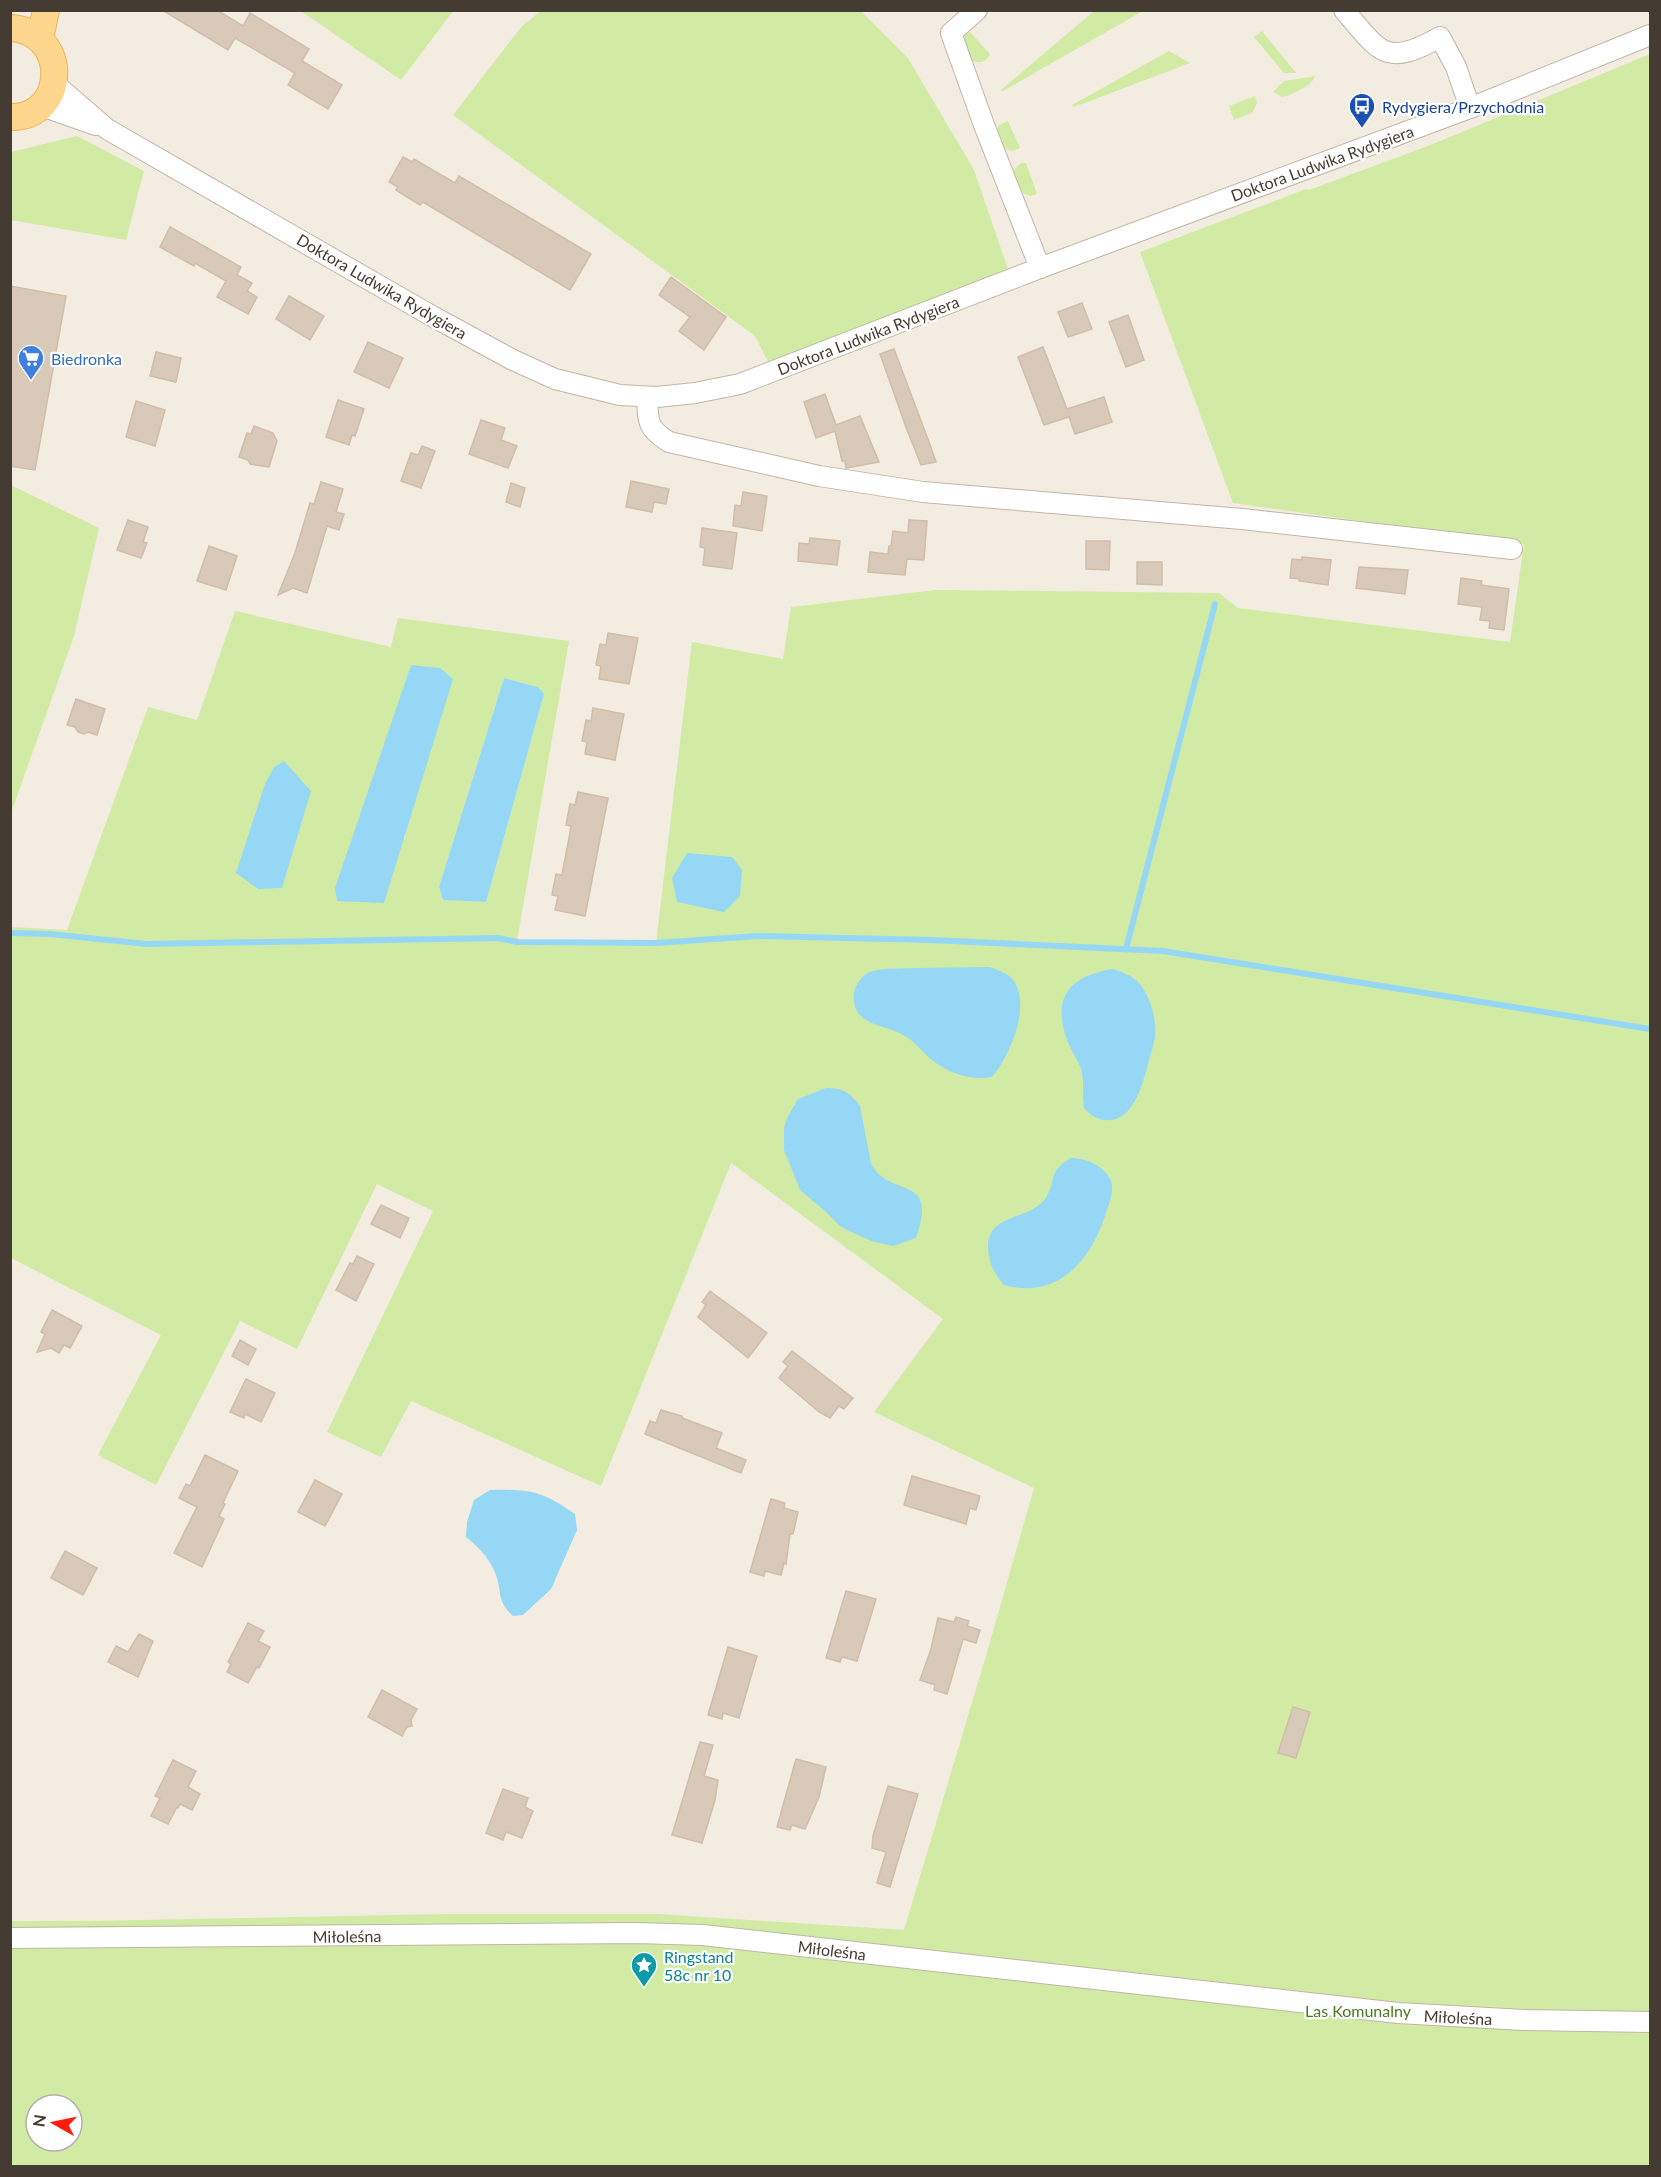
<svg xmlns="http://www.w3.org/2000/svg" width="1661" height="2177" viewBox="0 0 1661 2177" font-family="Lato,sans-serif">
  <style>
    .green { fill: #d1eba5; fill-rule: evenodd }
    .water { fill: #96d7f6 }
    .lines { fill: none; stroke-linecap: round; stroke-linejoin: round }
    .stream { stroke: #96d7f6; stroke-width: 6 }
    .building { fill: #d8c9b9; stroke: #d0bea8; stroke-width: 1.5 }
    .minor-casing { stroke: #c1b6a6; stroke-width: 22 }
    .major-casing { stroke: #eeb354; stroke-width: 28 }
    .minor { stroke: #fff; stroke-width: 20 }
    .major { stroke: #ffd68e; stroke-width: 26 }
    .labels { text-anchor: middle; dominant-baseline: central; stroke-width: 4.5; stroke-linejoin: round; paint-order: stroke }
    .transit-label { font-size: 16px; fill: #164399; stroke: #fff; text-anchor: start }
    .street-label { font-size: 16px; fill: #443b32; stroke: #fff }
    .shop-label { font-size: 16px; fill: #366cbe; stroke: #fff; text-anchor: start }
    .culture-label { font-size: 16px; fill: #0d838f; stroke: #fff; text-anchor: start }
    .park-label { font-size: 16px; fill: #4a7a21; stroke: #fff }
  </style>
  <rect width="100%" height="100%" fill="#f2ece1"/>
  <!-- green -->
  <g class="green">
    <polygon points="301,11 453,11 401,80"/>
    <polygon points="541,11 861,11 908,58 974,170 1009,272 768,362 755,336 453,115 522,26"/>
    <polygon points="1094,11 1143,11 1003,91 1001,90"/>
    <polygon points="1262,31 1296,73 1284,73 1254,37"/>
    <path d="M 970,32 L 990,54 C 986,63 979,64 971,60 L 963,41 L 965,34 Z"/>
    <polygon points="1169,51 1190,63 1074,107 1072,105"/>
    <path d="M 1650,54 L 1650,2166 L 11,2166 L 11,1921 L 91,1921 L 448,1914 L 658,1914 L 904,1930 L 988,1649 L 1034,1488 L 874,1412 L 943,1319 L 731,1163 L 601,1486 L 411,1401 L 381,1457 L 327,1432 L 433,1211 L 377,1184 L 297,1349 L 240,1321 L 156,1485 L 98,1455 L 161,1335 L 11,1258 L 10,927 L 67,930 L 148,707 L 197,720 L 235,611 L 391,647 L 398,618 L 569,641 L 517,941 L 656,943 L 692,642 L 783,659 L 791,607 L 936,590 L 1219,593 L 1238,608 L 1510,642 L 1524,544 L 1233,503 L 1140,252 L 1306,189 L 1309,190 L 1428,146 ZM 411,665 L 405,840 L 378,765 ZM 504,678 L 538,687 L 544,694 L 486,902 L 443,900 L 439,887 ZM 36,2105 L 72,2105 L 72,2141 L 36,2141 Z"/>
    <path d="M 1315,76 C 1312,86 1292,95 1282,97 L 1273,92 L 1284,81 Z"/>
    <polygon points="1255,96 1257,103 1253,112 1234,120 1229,106"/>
    <path d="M 1008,121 L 1020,148 C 1005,156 1000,143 996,131 L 999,125 Z"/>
    <polygon points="77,136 144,171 126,240 11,220 11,152"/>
    <polygon points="1021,163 1026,163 1037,194 1030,196 1018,191 1012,175 1015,168"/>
    <polygon points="11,485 99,528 74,636 11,813"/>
  </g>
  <!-- water -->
  <g class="water">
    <polygon points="411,665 440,668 453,679 384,903 337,901 335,888"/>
    <polygon points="504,678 538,687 544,694 486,902 443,900 439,887"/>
    <polygon points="284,761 311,791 282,888 258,889 236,873 265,784 274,767"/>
    <polygon points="687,853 732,857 742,870 740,896 724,912 677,902 672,878"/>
    <path d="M 990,967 C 998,970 1008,973 1014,981 C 1031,1007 1010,1056 992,1077 C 973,1081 947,1073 932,1060 C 922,1052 916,1042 905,1036 C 884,1023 851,1027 854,993 C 855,985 862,975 870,972 C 884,967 901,969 916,968 C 941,968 965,967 990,967 Z"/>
    <path d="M 1113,969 C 1121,972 1131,975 1137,981 C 1150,994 1157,1019 1155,1037 C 1154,1046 1150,1055 1148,1064 C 1144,1078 1140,1095 1131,1107 C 1119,1125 1097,1124 1084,1108 C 1082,1094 1085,1079 1080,1066 C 1076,1057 1070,1049 1067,1040 C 1052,997 1069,976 1113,969 Z"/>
    <path d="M 826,1088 C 842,1087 851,1093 860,1106 L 871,1163 C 887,1199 940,1172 916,1238 L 893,1246 L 871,1241 L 841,1227 L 825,1211 L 800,1190 L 784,1150 L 784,1128 L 787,1118 L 798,1099 Z"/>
    <path d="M 1071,1158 C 1085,1158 1103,1165 1110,1179 C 1115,1188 1110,1201 1107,1210 C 1092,1259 1060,1300 1004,1285 C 994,1274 988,1261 988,1247 C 988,1213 1029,1221 1045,1199 C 1058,1180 1046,1172 1071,1158 Z"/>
    <path d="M 490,1490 C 530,1489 542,1491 575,1514 L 577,1530 L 551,1589 L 523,1615 L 513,1616 C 498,1601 502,1598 497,1578 C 492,1561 480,1548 466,1537 L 467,1522 L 474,1500 Z"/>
  </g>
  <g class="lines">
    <!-- stream -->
    <g class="stream">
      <polyline points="10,933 51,934 146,944 498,938 517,942 656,943 757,936 931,940 1163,951 1650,1029"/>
      <polyline points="1126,949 1215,604"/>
    </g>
  </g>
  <!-- building -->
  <g class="building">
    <polygon points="162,10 217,10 243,26 250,13 309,49 302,61 342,85 328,109 288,85 295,73 235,38 228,50"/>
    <polygon points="403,157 412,162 414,159 455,183 459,176 591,254 570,290 423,202 420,205 396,190 398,187 389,182"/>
    <polygon points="170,227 241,267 237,275 252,283 247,291 257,297 248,314 217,297 226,281 195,263 194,266 160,247"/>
    <polygon points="671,277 726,317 704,350 679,331 690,317 659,295"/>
    <polygon points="10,286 66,296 35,470 10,466"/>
    <polygon points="289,296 324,316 310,340 276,319"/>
    <polygon points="1082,303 1092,329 1068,337 1058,312"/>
    <polygon points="1128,315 1144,360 1126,367 1109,322"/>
    <polygon points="368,342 403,358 389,388 354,372"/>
    <polygon points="1043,347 1067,409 1104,397 1112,422 1075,434 1069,417 1044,425 1018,357"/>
    <polygon points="894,349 929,442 936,462 921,465 907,430 880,354"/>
    <polygon points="156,352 181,358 176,382 150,376"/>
    <polygon points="825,394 836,425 860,416 879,462 846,468 845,461 842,461 835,431 816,438 804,402"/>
    <polygon points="338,400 364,409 355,436 352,435 349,445 326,437"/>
    <polygon points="136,401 165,410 155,446 126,437"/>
    <polygon points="481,420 505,428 501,440 517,446 508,468 469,454"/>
    <polygon points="254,426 273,433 277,441 269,467 250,464 248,460 239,457 247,433 251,434"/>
    <polygon points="422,446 435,451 421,488 401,481 411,453 418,455"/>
    <polygon points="631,481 669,489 666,504 654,502 652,512 626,507"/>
    <polygon points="321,482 343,489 336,512 344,514 339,530 327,526 307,593 293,588 278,595 295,553 310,503 314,504"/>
    <polygon points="511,483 525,488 520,507 506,502"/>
    <polygon points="743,492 767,496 762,531 733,526 735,505 741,506"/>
    <polygon points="128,520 148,527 143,542 147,543 141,558 117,550"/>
    <polygon points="909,520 927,521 924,560 907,559 905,575 868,572 870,552 888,554 889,546 891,546 893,531 908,533"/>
    <polygon points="702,528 737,533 732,569 703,565 705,548 700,547"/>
    <polygon points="810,538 840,541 837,565 798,561 799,543 809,544"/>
    <polygon points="1086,541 1110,541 1109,570 1086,569"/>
    <polygon points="209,546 237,556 226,590 197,581"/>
    <polygon points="1302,557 1331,560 1328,585 1299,581 1300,579 1290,578 1292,559 1302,560"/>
    <polygon points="1137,562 1162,562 1162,585 1137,584"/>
    <polygon points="1359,567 1408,570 1405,594 1356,588"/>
    <polygon points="1461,578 1482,581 1481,585 1509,589 1504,630 1489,628 1490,621 1480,620 1482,607 1458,604"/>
    <polygon points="608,633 638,638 629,684 599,679 601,666 596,665 600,644 606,645"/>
    <polygon points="76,699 105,709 97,735 88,732 84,734 78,732 75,727 67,725"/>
    <polygon points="593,708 624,714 615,760 585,754 587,742 582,741 586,720 591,721"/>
    <polygon points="578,792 608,798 585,916 555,910 558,896 552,895 556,874 562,875 569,838 571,826 566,825 570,804 575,805"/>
    <polygon points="381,1205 409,1218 400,1238 371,1224"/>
    <polygon points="357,1256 374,1264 356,1301 336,1290 350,1263 353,1264"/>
    <polygon points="710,1291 767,1333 748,1358 698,1317 706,1305 702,1302"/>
    <polygon points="52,1310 82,1326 70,1348 64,1345 59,1353 51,1348 37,1352 45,1334 41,1332"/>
    <polygon points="240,1340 256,1349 248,1365 232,1356"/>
    <polygon points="792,1351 853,1398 844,1409 839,1406 830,1418 819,1412 779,1378 788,1366 783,1362"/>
    <polygon points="246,1379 275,1393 261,1422 245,1414 244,1418 230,1412"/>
    <polygon points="661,1410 682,1416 682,1418 722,1433 716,1448 746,1460 741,1473 645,1434 650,1421 656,1423"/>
    <polygon points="205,1455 238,1471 223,1503 225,1504 219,1516 224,1519 202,1567 174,1553 197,1507 179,1498 186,1484 190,1486"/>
    <polygon points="912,1476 980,1496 976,1510 970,1508 966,1524 904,1505"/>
    <polygon points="315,1480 342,1494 325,1526 298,1512"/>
    <polygon points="771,1499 785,1503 784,1508 798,1512 793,1534 790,1534 786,1564 784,1563 781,1575 765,1571 764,1576 750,1572"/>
    <polygon points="65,1551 97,1568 83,1595 51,1578"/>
    <polygon points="846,1591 876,1599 857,1661 842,1657 840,1662 826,1658"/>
    <polygon points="956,1617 969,1621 967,1626 980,1630 976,1643 963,1639 947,1694 934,1690 935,1685 920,1680 931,1649 938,1618 954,1622"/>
    <polygon points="248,1623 264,1631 258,1641 270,1647 259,1668 257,1667 248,1683 227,1672 231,1664 228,1662"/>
    <polygon points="139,1634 153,1641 138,1677 108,1662 116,1646 128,1652"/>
    <polygon points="728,1647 757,1656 739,1718 723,1713 722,1719 708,1715"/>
    <polygon points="382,1690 417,1709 411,1720 412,1726 407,1727 402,1736 368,1717"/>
    <polygon points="1293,1707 1310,1712 1296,1758 1278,1753"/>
    <polygon points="700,1742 713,1745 704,1776 718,1780 715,1800 702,1843 672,1835"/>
    <polygon points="796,1759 826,1767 819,1797 805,1829 792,1825 790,1830 777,1827"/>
    <polygon points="173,1760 196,1771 188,1787 200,1794 192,1810 180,1804 178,1808 177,1807 168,1824 151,1816 160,1798 155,1796"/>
    <polygon points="888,1786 918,1794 890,1887 877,1883 886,1852 872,1848 873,1836"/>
    <polygon points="503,1789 528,1798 525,1807 533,1811 522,1838 506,1832 503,1840 486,1833"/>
  </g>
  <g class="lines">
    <!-- minor casing -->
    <g class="minor-casing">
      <g id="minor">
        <polyline points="977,10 951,33 984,125 1040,268"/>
        <path d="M 1344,10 C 1380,52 1385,68 1440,37 L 1456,67 L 1470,108"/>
        <polyline points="55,84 107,129 432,316 513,360 555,379 620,395 657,397 695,393 740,384 1040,268 1470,108 1650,35"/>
        <polyline points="42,106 96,125"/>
        <path d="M 647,397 C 648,422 647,428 669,442 L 819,476 L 923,492 L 1242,519 L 1512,549"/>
        <polyline points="10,1938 636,1933 703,1935 1398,2013 1524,2020 1650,2022"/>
      </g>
    </g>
    <!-- major casing -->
    <g class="major-casing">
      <g id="major">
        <path d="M 10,28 C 70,31 68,119 10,117"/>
        <polyline points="40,39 46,10"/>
      </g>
    </g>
    <!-- minor -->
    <use href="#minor" class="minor"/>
    <!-- major -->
    <use href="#major" class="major"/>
  </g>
  <!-- icons -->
  <defs>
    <g id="bus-pin" transform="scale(1.35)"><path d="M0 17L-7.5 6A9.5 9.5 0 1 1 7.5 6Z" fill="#1a4fb4" stroke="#fff"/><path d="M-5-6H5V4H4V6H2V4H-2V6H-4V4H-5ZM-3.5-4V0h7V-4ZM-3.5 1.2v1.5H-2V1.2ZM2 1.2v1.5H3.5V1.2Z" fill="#fff"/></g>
    <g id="supermarket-pin" transform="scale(1.35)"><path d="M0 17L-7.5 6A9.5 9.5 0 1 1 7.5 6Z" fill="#3f7fe0" stroke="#fff"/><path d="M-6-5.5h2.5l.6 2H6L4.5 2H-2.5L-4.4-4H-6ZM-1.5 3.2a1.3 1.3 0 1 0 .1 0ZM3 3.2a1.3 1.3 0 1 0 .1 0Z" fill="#fff"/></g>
    <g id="sight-pin" transform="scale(1.35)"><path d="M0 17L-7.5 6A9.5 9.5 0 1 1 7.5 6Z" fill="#0f9aa8" stroke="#fff"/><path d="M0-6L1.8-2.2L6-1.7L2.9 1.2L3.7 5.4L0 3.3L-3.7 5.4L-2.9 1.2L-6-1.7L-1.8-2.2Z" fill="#fff"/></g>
  </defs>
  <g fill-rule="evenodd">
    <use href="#bus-pin" x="1362" y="106"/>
    <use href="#supermarket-pin" x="31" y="358"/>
    <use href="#sight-pin" x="644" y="1965"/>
  </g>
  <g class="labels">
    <!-- transit labels -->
    <g class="transit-label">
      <text x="1382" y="106">Rydygiera/Przychodnia</text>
    </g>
    <!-- street labels -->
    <g class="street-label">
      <text transform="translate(1322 163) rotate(-20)">Doktora Ludwika Rydygiera</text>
      <text transform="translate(382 286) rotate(30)">Doktora Ludwika Rydygiera</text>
      <text transform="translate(868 335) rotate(-21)">Doktora Ludwika Rydygiera</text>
      <text transform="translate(347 1936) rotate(-1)">Miłoleśna</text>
      <text transform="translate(832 1950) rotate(7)">Miłoleśna</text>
      <text transform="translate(1458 2017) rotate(3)">Miłoleśna</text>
    </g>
    <!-- shop labels -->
    <g class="shop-label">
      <text x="51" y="358">Biedronka</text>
    </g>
    <!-- culture labels -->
    <g class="culture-label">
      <text x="664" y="1956">Ringstand<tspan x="664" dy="18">58c nr 10</tspan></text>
    </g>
    <!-- park labels -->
    <g class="park-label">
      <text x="1358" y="2010">Las Komunalny</text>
    </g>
  </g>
  <!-- border -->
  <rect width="1661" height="2177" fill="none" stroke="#443b32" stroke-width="24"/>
  <!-- north arrow -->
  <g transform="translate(54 2123) rotate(279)"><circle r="28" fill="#ffffff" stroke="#b4b1ad" stroke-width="1.5"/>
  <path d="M0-4.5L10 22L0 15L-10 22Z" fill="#ff1d0c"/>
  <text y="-9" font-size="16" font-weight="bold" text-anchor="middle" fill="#443b32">N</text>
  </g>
</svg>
